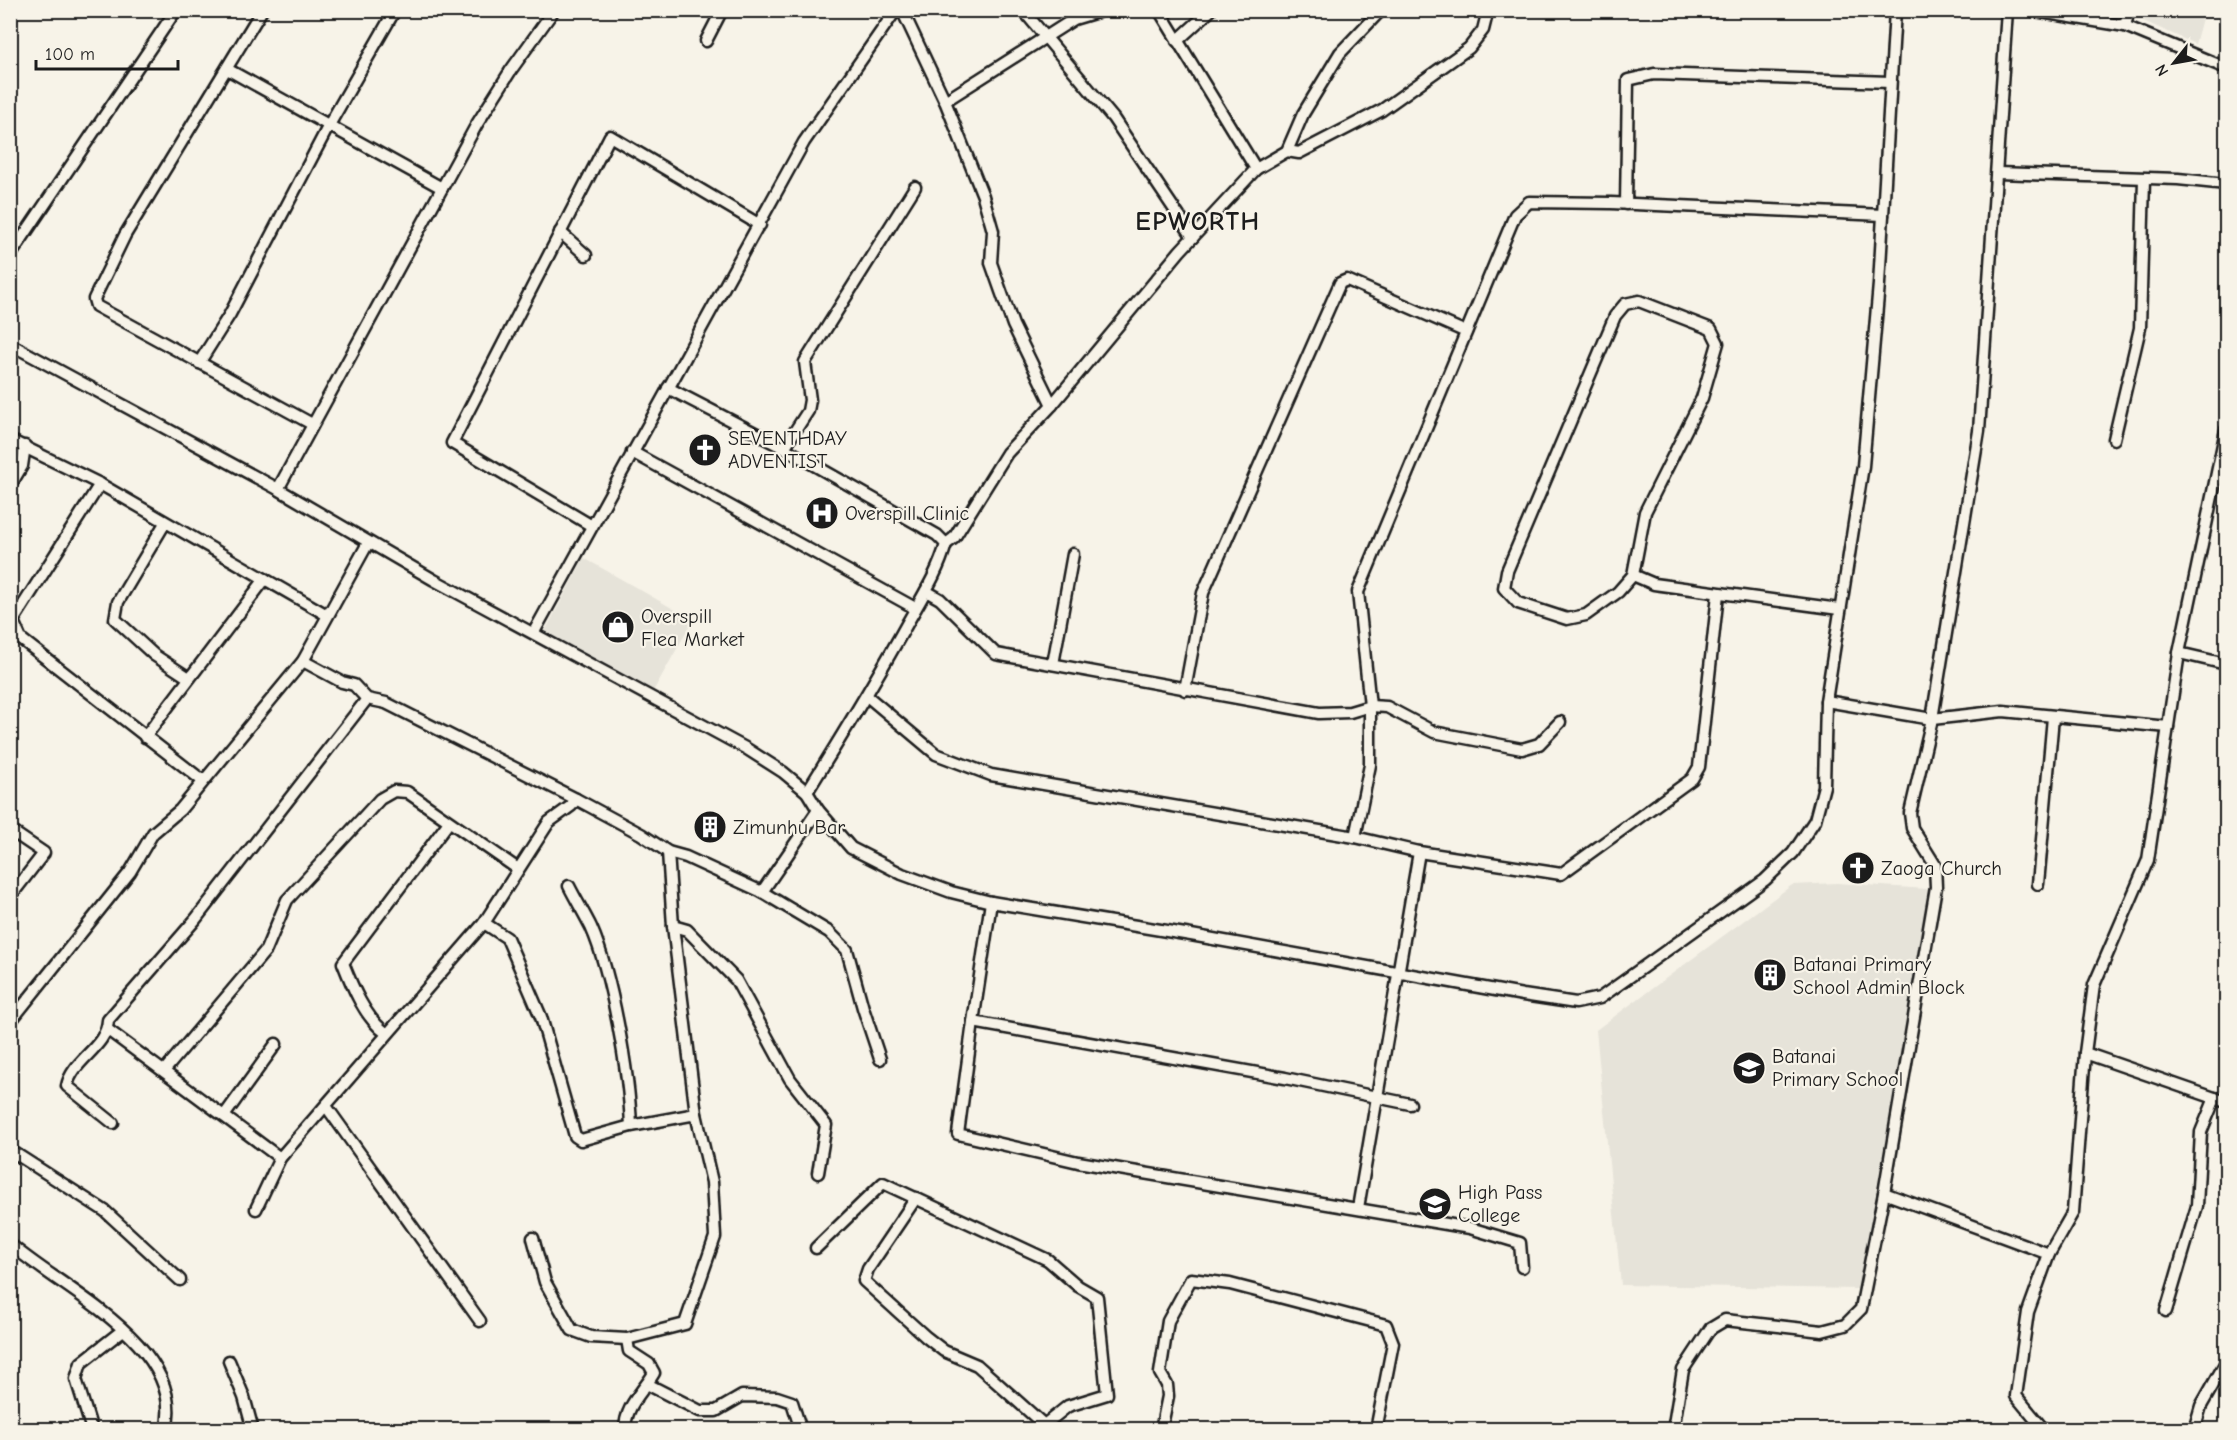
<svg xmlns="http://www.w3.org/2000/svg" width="2237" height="1440" viewBox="0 0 2237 1440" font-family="'Comic Neue',sans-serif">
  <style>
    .built { fill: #e6e3d9 }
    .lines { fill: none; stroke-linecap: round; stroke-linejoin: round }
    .minor-casing { stroke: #1c1c1c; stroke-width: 15 }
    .minor { stroke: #f7f3e8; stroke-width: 10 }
    .labels { text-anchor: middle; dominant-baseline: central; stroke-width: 4.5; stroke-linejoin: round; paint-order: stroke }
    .poi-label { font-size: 20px; fill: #1c1c1c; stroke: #f7f3e8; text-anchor: start }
    .district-label { font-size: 26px; font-weight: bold; letter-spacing: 1.5px; fill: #1c1c1c; stroke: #f7f3e8 }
  </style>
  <rect width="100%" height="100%" fill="#f7f3e8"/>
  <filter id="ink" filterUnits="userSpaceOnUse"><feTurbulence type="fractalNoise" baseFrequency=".0167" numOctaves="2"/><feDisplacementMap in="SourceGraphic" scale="12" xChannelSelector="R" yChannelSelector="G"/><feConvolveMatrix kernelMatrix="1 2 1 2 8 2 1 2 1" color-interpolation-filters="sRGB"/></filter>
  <g filter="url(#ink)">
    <!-- built -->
    <g class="built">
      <polygon points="2126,10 2204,11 2195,44 2126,13"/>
      <polygon points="584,558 693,620 651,695 544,633"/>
      <polygon points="1837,883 1927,889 1920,953 1858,1289 1621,1285 1596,1030 1792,885"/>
    </g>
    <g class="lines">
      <!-- minor casing -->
      <g class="minor-casing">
        <g id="minor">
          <polyline points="262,10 125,235 94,299 96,306 312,424"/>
          <polyline points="902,10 945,101 983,196 993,231 991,263 1013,325 1052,405"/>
          <polyline points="1023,10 1113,118 1193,237"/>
          <polyline points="1159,10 1256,169"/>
          <polyline points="2029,10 2125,26 2226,68"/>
          <polyline points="2125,26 2129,10"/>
          <polyline points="706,41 722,10"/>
          <polyline points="1177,41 1211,10"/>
          <polyline points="227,69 442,188"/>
          <polyline points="945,101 1074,19 1104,10"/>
          <polyline points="1287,151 1299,153 1382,110 1469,48 1483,30 1488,10"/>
          <polyline points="1998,173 2178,179 2226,184"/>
          <polyline points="1626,204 1628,80 1654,74 1890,82"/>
          <polyline points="560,232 586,255"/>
          <polyline points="10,256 176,10"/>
          <polygon points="1639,301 1711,329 1718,343 1702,398 1645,512 1633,575 1618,592 1586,615 1567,619 1518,603 1504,588 1507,571 1615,316 1625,304"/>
          <polyline points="10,344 278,489 434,580 747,749 783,772 807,792 818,810 851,848 902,874 951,892 991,902 1191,935 1523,995 1576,1003 1600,998 1765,880 1793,853 1815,820 1824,786 1826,701 1863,466 1879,284 1895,10"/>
          <polyline points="199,363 230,314 329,125 395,10"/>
          <path d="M 668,388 L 784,448 L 937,535 L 946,544 C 938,573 922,597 908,622 C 876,680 842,736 807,792"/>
          <polyline points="2114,439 2140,328 2144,179"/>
          <polyline points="10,440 100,484 327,615"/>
          <polyline points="784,448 808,411 810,400 805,362 915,187"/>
          <polyline points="632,452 915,608"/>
          <polyline points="100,484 13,621 21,639 203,781"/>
          <polyline points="10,486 22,466 25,446"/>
          <polyline points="278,489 477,124 511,70 554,10"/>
          <polyline points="165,523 118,602 115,619 154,655 189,678"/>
          <polyline points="592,526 452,443 610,136 760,225"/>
          <polyline points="946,544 954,538 1007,453 1052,405 1180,251 1256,169 1287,151 1303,114 1340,53 1381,10"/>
          <polyline points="1633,575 1654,584 1839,609"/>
          <polyline points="926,591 940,599 996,654 1319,713 1350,712 1370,706 1387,707 1434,732 1522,749 1539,744 1560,722"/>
          <polyline points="534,632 804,142 896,10"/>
          <polyline points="2179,653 2226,664"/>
          <polyline points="303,661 342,682 354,685 367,699 386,703 576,799 641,834 668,852 686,857 762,892 829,932 847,950 863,1008 880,1059"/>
          <polyline points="1053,664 1073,554"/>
          <polyline points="1185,690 1203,593 1340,283 1347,280 1466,332"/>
          <polyline points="867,696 936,754 991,775 1355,837 1419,852 1561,874 1692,779 1699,767 1718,594"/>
          <polyline points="1826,701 1932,719 2003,711 2168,727"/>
          <polyline points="145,737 265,579"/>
          <polyline points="10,830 44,853 10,897"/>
          <polyline points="1355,837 1370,765 1370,706 1358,592 1515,215 1529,202 1611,203 1883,215"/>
          <polyline points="2038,884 2053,717"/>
          <path d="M 569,886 C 576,900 584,913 591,927 C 612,974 629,1074 631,1126"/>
          <polyline points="762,892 818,810"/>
          <polyline points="991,902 973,1022 1285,1078 1410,1104"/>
          <polyline points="484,923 507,938 541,1017 575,1136 581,1140 631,1126 696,1114"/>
          <polyline points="673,926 687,930 736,980 790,1079 826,1125 818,1173"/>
          <polyline points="10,1022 130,872 153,833 180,810 303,661 368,543"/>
          <polyline points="973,1022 958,1134 1078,1162 1470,1228 1520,1243 1522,1267"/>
          <polyline points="108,1030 280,1158"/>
          <path d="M 386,1033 C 365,1018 352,986 343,963 L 449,822"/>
          <polyline points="2085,1053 2226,1102"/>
          <polyline points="164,1071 266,950 287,900 380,799 394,791 407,792 518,869"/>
          <polyline points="326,1106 480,1321"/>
          <polyline points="224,1116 276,1044"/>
          <path d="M 113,1123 L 67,1086 C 72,1060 107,1047 108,1020 L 195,920 L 367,699"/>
          <polyline points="10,1150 105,1211 180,1280"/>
          <polyline points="1884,1193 2049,1254"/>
          <polyline points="916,1198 868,1269 864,1281 926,1337 944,1351 977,1365 1043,1424"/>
          <polyline points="1358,1208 1419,852"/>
          <polyline points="256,1209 280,1158 484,923 549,822 571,806 576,799"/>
          <polyline points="533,1238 545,1282 572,1330 591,1337 627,1339 685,1324 715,1237 712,1182 696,1114 673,926 668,852"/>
          <path d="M 10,1244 C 61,1289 187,1345 166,1430"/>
          <polyline points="816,1248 883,1183 1048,1260 1078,1286 1097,1297 1107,1394 1068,1406 1038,1430"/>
          <polyline points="2166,1311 2197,1206 2201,1132 2215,1098"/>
          <polyline points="229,1361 244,1397 253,1430"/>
          <polyline points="647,1384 700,1411 716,1411 742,1396 777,1397 792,1402 801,1430"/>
          <polyline points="92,1430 76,1379 81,1363 123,1330"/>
          <path d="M 625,1430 C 625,1406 642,1393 654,1373 L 649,1364 L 629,1351 L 627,1339"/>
          <polyline points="1161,1430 1168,1396 1167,1385 1160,1373 1168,1321 1191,1279 1230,1284 1386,1325 1393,1343 1376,1430"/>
          <polyline points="1673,1430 1683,1370 1710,1329 1725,1320 1822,1331 1845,1325 1861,1309 1884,1193 1936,887 1935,865 1912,828 1910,813 1932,719 1979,431 2007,10"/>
          <polyline points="2044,1430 2016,1396 2028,1312 2049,1254 2073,1212 2085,1053 2094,985 2148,860 2179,653 2226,430"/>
          <polyline points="2194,1430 2201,1406 2226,1362"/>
        </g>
      </g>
      <!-- minor -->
      <use href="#minor" class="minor"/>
    </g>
  </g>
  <!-- icons -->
  <defs>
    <g id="church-disc" transform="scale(1.725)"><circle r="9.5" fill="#1c1c1c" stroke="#f7f3e8"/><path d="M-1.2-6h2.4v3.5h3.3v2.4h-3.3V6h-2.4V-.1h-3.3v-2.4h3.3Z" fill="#fff"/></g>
    <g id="hospital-disc" transform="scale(1.725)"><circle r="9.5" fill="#1c1c1c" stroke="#f7f3e8"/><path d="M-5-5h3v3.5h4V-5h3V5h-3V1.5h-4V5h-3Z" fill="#fff"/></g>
    <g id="shop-disc" transform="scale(1.725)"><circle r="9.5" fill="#1c1c1c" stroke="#f7f3e8"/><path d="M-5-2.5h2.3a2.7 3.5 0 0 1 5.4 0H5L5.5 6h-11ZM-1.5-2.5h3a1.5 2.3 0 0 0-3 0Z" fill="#fff"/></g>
    <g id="building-disc" transform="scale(1.725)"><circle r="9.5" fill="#1c1c1c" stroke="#f7f3e8"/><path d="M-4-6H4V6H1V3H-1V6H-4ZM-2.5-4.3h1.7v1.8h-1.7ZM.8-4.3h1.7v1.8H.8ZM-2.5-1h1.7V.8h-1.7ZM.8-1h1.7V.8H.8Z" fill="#fff"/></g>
    <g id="school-disc" transform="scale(1.725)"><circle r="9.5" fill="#1c1c1c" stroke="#f7f3e8"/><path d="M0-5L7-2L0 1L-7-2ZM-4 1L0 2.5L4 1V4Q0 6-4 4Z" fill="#fff"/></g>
    <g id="university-disc" transform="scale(1.725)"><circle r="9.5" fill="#1c1c1c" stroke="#f7f3e8"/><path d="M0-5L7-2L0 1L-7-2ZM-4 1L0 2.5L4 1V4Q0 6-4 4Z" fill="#fff"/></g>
  </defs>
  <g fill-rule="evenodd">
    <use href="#church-disc" x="705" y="450"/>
    <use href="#hospital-disc" x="822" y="513"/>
    <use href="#shop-disc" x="618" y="627"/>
    <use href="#building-disc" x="710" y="827"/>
    <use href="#church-disc" x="1858" y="868"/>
    <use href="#building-disc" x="1770" y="975"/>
    <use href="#school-disc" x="1749" y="1068"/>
    <use href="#university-disc" x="1435" y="1204"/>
  </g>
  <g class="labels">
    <!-- poi labels -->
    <g class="poi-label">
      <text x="728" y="438">SEVENTHDAY<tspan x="728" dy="23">ADVENTIST</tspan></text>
      <text x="845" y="513">Overspill Clinic</text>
      <text x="641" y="616">Overspill<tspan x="641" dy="23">Flea Market</tspan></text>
      <text x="733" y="827">Zimunhu Bar</text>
      <text x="1881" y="868">Zaoga Church</text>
      <text x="1793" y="964">Batanai Primary<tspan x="1793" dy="23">School Admin Block</tspan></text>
      <text x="1772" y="1056">Batanai<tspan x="1772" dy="23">Primary School</tspan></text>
      <text x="1458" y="1192">High Pass<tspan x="1458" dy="23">College</tspan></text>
    </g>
    <!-- district labels -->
    <g class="district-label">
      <text x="1198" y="222">EPWORTH</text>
    </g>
  </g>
  <!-- margin -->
  <rect width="2237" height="1440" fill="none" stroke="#f7f3e8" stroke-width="36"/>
  <rect x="18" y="18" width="2201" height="1404" fill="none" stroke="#1c1c1c" stroke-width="2" filter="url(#ink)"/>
  <!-- north arrow -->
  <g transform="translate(2174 63) rotate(239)" stroke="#f7f3e8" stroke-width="4.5" paint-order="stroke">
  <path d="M0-4.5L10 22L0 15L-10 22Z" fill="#1c1c1c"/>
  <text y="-9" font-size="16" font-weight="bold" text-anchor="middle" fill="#1c1c1c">N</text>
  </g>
  <!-- scale -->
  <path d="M36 60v9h142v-9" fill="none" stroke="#1c1c1c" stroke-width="3"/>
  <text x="45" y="60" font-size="18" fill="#1c1c1c" stroke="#f7f3e8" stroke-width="4.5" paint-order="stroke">100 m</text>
</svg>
